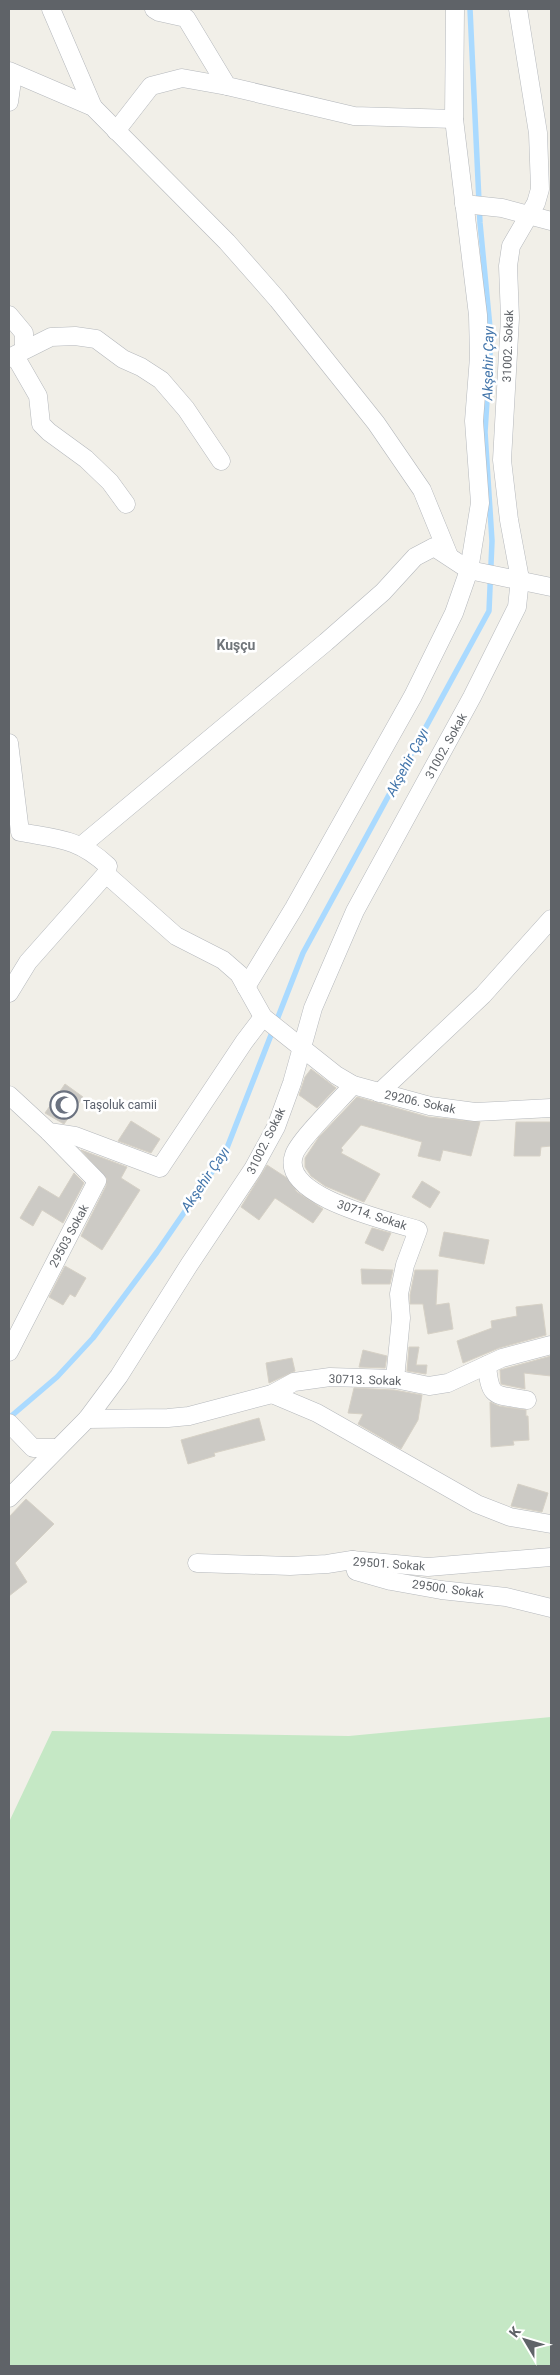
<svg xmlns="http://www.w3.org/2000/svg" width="560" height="2375" viewBox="0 0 560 2375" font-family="Roboto,sans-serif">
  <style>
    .green { fill: #c5e8c5 }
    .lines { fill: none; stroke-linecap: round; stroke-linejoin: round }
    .stream { stroke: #aadaff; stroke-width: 5.5 }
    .building { fill: #cccac5; stroke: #d6d1c6 }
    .street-casing { stroke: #b5b8bc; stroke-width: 19 }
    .street { stroke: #fff; stroke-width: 18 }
    .labels { text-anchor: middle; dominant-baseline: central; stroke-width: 5; stroke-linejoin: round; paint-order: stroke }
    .street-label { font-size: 12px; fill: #5f6368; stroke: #fff }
    .worship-label { font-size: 12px; fill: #5b616d; stroke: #fff; text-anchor: start }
    .water-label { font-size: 14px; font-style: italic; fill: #4174aa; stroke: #fff }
    .neighbourhood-label { font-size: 14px; font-weight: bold; fill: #70757a; stroke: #fff }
  </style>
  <rect width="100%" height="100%" fill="#f1efe8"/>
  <!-- green -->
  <polygon class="green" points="551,1717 551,2366 9,2366 9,1822 52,1731 349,1736"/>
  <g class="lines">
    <!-- stream -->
    <polyline class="stream" points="9,1418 57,1377 93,1338 157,1252 225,1153 303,953 489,611 492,541 485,432 491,338 480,223 470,9"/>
  </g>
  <!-- building -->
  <g class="building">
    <polygon points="311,1069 336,1088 317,1108 299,1095 305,1077"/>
    <polygon points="65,1084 83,1097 64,1124 45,1113"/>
    <polygon points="357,1097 428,1117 480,1122 471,1156 443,1150 440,1161 418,1156 422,1142 361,1125 341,1148 343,1150 341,1153 380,1174 364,1202 325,1186 311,1176 305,1167 305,1158 319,1137"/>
    <polygon points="131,1121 160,1139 151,1153 118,1141"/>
    <polygon points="516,1122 551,1122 551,1146 541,1147 540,1156 514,1156"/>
    <polygon points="81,1150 127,1167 121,1178 140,1190 102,1250 81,1236 106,1186 107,1179"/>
    <polygon points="267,1165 287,1178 297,1192 323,1209 313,1223 275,1198 259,1220 241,1207"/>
    <polygon points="74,1173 84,1183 63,1223 42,1210 33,1226 20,1218 39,1186 59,1198"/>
    <polygon points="422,1181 440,1192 430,1208 412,1197"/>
    <polygon points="372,1228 391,1233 383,1251 365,1243"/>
    <polygon points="444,1232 489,1240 484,1264 439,1256"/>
    <polygon points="65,1266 86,1278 75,1297 70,1294 63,1305 49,1297"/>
    <polygon points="361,1269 393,1270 390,1284 362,1284"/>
    <polygon points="415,1270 438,1270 436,1305 449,1303 453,1329 428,1334 423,1304 410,1304 410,1295"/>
    <polygon points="542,1304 546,1335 499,1348 463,1363 457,1341 492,1328 491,1321 517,1316 516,1307"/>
    <polygon points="409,1347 419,1347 416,1365 427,1365 426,1374 407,1371"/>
    <polygon points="363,1350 387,1356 385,1368 359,1367"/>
    <polygon points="551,1356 551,1376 524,1373 525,1389 501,1384 500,1370"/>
    <polygon points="292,1358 295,1371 269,1383 266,1363"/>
    <polygon points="354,1388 394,1390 422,1395 418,1420 401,1449 358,1424 363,1414 348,1413"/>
    <polygon points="490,1402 499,1406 526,1410 526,1416 528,1416 529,1440 513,1441 514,1445 491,1447"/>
    <polygon points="259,1418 265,1440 214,1453 215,1456 188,1464 181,1440"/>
    <polygon points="518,1484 548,1493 542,1512 511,1506"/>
    <polygon points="26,1499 54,1524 15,1563 27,1582 9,1596 9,1517"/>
  </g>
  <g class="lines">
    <!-- street casing -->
    <g class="street-casing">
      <g id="street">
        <polyline points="51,9 93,107"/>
        <polyline points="154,9 159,12 186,18 227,86 354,116 454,119"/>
        <polyline points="9,71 93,107 227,242 278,300 376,423 422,490 449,556"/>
        <polyline points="9,102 13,74"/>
        <polyline points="116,131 151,86 182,78 227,86"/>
        <polyline points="464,204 502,208 551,221"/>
        <polyline points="9,315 24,333 24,349"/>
        <polyline points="15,356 38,396 41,424 49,432 86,459 110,482 126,504"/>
        <polyline points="9,358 51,337 75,336 96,339 123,359 141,367 161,380 186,409 221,461"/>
        <path d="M 9,743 L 20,832 C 58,839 78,838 108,866 L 106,874 L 176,936 L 223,960 L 239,974 L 263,1017 L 336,1075 L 353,1085 L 430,1106 L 475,1112 L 551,1108"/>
        <polyline points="81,846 326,642 383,592 415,557 434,547 469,570 551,587"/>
        <polyline points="246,987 294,908 413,696 454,613 469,570 480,503 474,421 479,357 478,315 454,119 455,9"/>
        <polyline points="9,993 28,962 106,874"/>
        <path d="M 353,1085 C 341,1099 298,1141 294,1155 C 279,1197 390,1221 418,1230 L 405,1265 L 399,1294 L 401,1318 L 395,1379"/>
        <polyline points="379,1093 483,995 551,919"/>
        <polyline points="9,1095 49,1132 75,1136 160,1168 244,1042 263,1017"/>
        <polyline points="9,1352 97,1181 49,1132"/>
        <path d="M 487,1365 C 490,1400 495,1394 527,1400"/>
        <polyline points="272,1394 317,1413 477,1504 510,1517 551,1524"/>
        <polyline points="87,1419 168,1418 189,1416 272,1394 294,1382 330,1377 395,1379 429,1386 448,1383 502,1358 551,1345"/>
        <polyline points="9,1423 33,1448 57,1448"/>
        <polyline points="9,1498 87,1419 119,1376 189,1265 253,1169 276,1127 292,1083 313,1008 355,911 472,697 517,607 520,579 509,520 502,460 510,318 508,266 511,246 536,203 540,189 538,133 518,9"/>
        <polyline points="353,1560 356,1571 391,1581 441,1590 506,1597 551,1608"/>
        <polyline points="197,1563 290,1566 327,1564 352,1560 428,1567 551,1557"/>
      </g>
    </g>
    <!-- street -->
    <use href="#street" class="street"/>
  </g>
  <!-- icons -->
  <defs>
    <g id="mosque-ring" transform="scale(1.4375)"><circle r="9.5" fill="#fff" stroke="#6b7280" stroke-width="1.5"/><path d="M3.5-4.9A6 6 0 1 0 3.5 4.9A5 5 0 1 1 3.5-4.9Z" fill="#6b7280"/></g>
  </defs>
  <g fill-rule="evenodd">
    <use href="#mosque-ring" x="64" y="1105"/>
  </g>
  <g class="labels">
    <!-- street labels -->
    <g class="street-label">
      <text transform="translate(508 346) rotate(-88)">31002. Sokak</text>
      <text transform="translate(446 746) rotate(-61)">31002. Sokak</text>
      <text transform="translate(420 1102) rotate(12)">29206. Sokak</text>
      <text transform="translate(266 1141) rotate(-64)">31002. Sokak</text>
      <text transform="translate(372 1215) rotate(18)">30714. Sokak</text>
      <text transform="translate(69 1236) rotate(-62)">29503 Sokak</text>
      <text transform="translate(365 1380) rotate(2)">30713. Sokak</text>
      <text transform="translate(389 1564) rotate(4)">29501. Sokak</text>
      <text transform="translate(448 1589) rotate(8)">29500. Sokak</text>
    </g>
    <!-- worship labels -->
    <g class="worship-label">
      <text x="83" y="1105">Taşoluk camii</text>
    </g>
    <!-- water labels -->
    <g class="water-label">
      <text transform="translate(488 363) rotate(-89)">Akşehir Çayı</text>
      <text transform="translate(407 762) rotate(-62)">Akşehir Çayı</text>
      <text transform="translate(205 1179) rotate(-56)">Akşehir Çayı</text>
    </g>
    <!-- neighbourhood labels -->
    <g class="neighbourhood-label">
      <text x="236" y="645">Kuşçu</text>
    </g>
  </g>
  <!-- border -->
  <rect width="560" height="2375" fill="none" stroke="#5f6368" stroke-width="20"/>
  <!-- north arrow -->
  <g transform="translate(525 2340) rotate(308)" stroke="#ffffff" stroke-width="4" paint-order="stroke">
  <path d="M0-4L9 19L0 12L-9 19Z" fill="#5f6368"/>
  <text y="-8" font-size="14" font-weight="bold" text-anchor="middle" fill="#5f6368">K</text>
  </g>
</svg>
